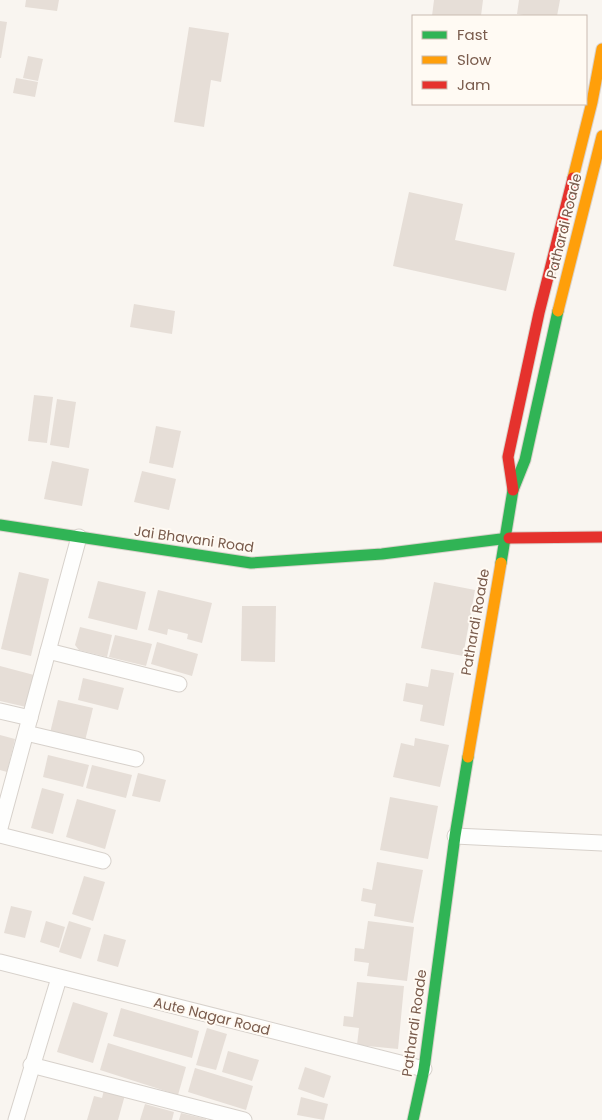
<svg xmlns="http://www.w3.org/2000/svg" width="602" height="1120" viewBox="0 0 602 1120" font-family="Poppins,sans-serif">
  <style>
    .building { fill: #e6ded7 }
    .lines { fill: none; stroke-linecap: round; stroke-linejoin: round }
    .street-casing { stroke: #d7d1cb; stroke-width: 17 }
    .fast-casing { stroke: #d9d2cb; stroke-width: 13 }
    .slow-casing { stroke: #d9d2cb; stroke-width: 13 }
    .jam-casing { stroke: #d9d2cb; stroke-width: 13 }
    .street { stroke: #fefefd; stroke-width: 15 }
    .fast { stroke: #30b455; stroke-width: 11 }
    .slow { stroke: #ff9f0a; stroke-width: 11 }
    .jam { stroke: #e5322d; stroke-width: 11 }
    .labels { text-anchor: middle; dominant-baseline: central; stroke-width: 4; stroke-linejoin: round; paint-order: stroke }
    .street-label { font-size: 14px; fill: #7a5c4d; stroke: #fffaf3 }
  </style>
  <rect width="100%" height="100%" fill="#f9f5f0"/>
  <!-- building -->
  <g class="building">
    <polygon points="26,0 59,0 57,11 25,7"/>
    <polygon points="434,0 483,0 481,16 432,16"/>
    <polygon points="519,0 560,0 557,16 530,16 517,14"/>
    <polygon points="0,21 7,22 1,58 0,58"/>
    <polygon points="189,27 229,33 221,82 211,80 204,127 174,122"/>
    <polygon points="28,56 43,59 38,81 23,78"/>
    <polygon points="16,78 38,82 35,97 13,93"/>
    <polygon points="409,192 463,204 455,240 515,253 506,291 393,266"/>
    <polygon points="134,304 175,311 172,334 130,327"/>
    <polygon points="34,395 53,397 47,443 28,441"/>
    <polygon points="57,399 76,402 69,448 50,445"/>
    <polygon points="156,426 181,431 173,468 149,463"/>
    <polygon points="52,461 89,469 82,506 44,499"/>
    <polygon points="142,471 176,479 169,510 134,502"/>
    <polygon points="19,572 49,579 31,656 1,649"/>
    <polygon points="98,581 146,592 137,630 88,618"/>
    <polygon points="434,582 475,590 463,656 421,648"/>
    <polygon points="158,590 212,603 202,643 187,639 188,634 168,629 167,635 148,630"/>
    <polygon points="242,606 276,606 275,662 241,661"/>
    <polygon points="80,627 112,635 107,657 79,650 75,645"/>
    <polygon points="115,635 152,644 146,666 109,657"/>
    <polygon points="157,642 198,654 192,676 151,664"/>
    <polygon points="0,666 34,675 26,707 0,701"/>
    <polygon points="431,669 454,673 444,726 420,721 423,705 403,701 406,683 428,687"/>
    <polygon points="83,678 124,688 118,710 78,700"/>
    <polygon points="58,700 93,708 85,741 50,733"/>
    <polygon points="0,735 15,739 7,772 0,770"/>
    <polygon points="415,738 449,745 440,787 393,777 401,743 414,746"/>
    <polygon points="48,755 89,765 83,787 43,777"/>
    <polygon points="92,765 132,775 126,798 86,788"/>
    <polygon points="138,773 166,780 160,802 132,796"/>
    <polygon points="42,788 64,794 53,834 31,828"/>
    <polygon points="390,797 438,806 428,859 380,850"/>
    <polygon points="77,799 116,810 105,849 66,837"/>
    <polygon points="377,862 423,870 413,923 374,916 376,904 361,901 363,888 372,890"/>
    <polygon points="84,876 105,882 93,921 72,914"/>
    <polygon points="11,906 32,911 25,938 4,933"/>
    <polygon points="46,921 65,927 59,948 40,942"/>
    <polygon points="69,921 91,928 81,959 59,952"/>
    <polygon points="368,921 414,927 407,981 367,976 369,963 354,961 355,948 364,949"/>
    <polygon points="104,934 126,940 118,967 97,961"/>
    <polygon points="357,982 404,986 398,1049 357,1045 359,1028 343,1026 344,1016 353,1017"/>
    <polygon points="73,1002 108,1013 93,1063 57,1052"/>
    <polygon points="121,1008 199,1031 192,1058 113,1036"/>
    <polygon points="207,1028 227,1034 216,1070 196,1065"/>
    <polygon points="108,1043 186,1067 178,1095 100,1070"/>
    <polygon points="228,1051 259,1060 252,1081 222,1072"/>
    <polygon points="305,1067 331,1076 324,1098 298,1089"/>
    <polygon points="195,1068 253,1086 246,1110 188,1092"/>
    <polygon points="104,1090 125,1095 118,1120 87,1120 94,1096 102,1098"/>
    <polygon points="301,1097 328,1104 324,1120 297,1115"/>
    <polygon points="145,1104 174,1112 172,1120 140,1120"/>
    <polygon points="181,1113 206,1119 206,1120 179,1120"/>
  </g>
  <g class="lines">
    <!-- street casing -->
    <g class="street-casing">
      <g id="street">
        <polyline points="48,651 179,684"/>
        <polyline points="0,711 30,718"/>
        <polyline points="26,733 136,759"/>
        <polyline points="0,828 79,537"/>
        <polyline points="0,835 103,861"/>
        <polyline points="455,836 602,843"/>
        <polyline points="0,962 424,1069"/>
        <polyline points="31,1065 244,1120"/>
        <polyline points="16,1120 59,978"/>
      </g>
    </g>
    <!-- fast casing -->
    <g class="fast-casing">
      <g id="fast">
        <polyline points="0,525 251,563 382,554 509,538"/>
        <polyline points="501,563 513,490 525,460 558,311"/>
        <polyline points="413,1120 424,1069 455,836 468,757"/>
      </g>
    </g>
    <!-- slow casing -->
    <g class="slow-casing">
      <g id="slow">
        <polyline points="573,178 592,102 602,49"/>
        <polyline points="558,311 602,136"/>
        <polyline points="468,757 501,563"/>
      </g>
    </g>
    <!-- jam casing -->
    <g class="jam-casing">
      <g id="jam">
        <polyline points="513,490 508,457 539,313 573,178"/>
        <polyline points="509,538 602,537"/>
      </g>
    </g>
    <!-- street -->
    <use href="#street" class="street"/>
    <!-- fast -->
    <use href="#fast" class="fast"/>
    <!-- slow -->
    <use href="#slow" class="slow"/>
    <!-- jam -->
    <use href="#jam" class="jam"/>
  </g>
  <g class="labels">
    <!-- street labels -->
    <g class="street-label">
      <text transform="translate(564 226) rotate(-76)">Pathardi Roade</text>
      <text transform="translate(194 539) rotate(8)">Jai Bhavani Road</text>
      <text transform="translate(475 622) rotate(-80)">Pathardi Roade</text>
      <text transform="translate(212 1016) rotate(14)">Aute Nagar Road</text>
      <text transform="translate(414 1023) rotate(-82)">Pathardi Roade</text>
    </g>
  </g>
  <!-- legend -->
  <rect x="412" y="15" width="175" height="90" fill="#fffaf3" stroke="#cabbb1"/>
  <rect x="422" y="31" width="25" height="8" fill="#30b455" stroke="#cabbb1"/>
  <text x="457" y="40" font-size="15" fill="#7a5c4d">Fast</text>
  <rect x="422" y="56" width="25" height="8" fill="#ff9f0a" stroke="#cabbb1"/>
  <text x="457" y="65" font-size="15" fill="#7a5c4d">Slow</text>
  <rect x="422" y="81" width="25" height="8" fill="#e5322d" stroke="#cabbb1"/>
  <text x="457" y="90" font-size="15" fill="#7a5c4d">Jam</text>
</svg>
